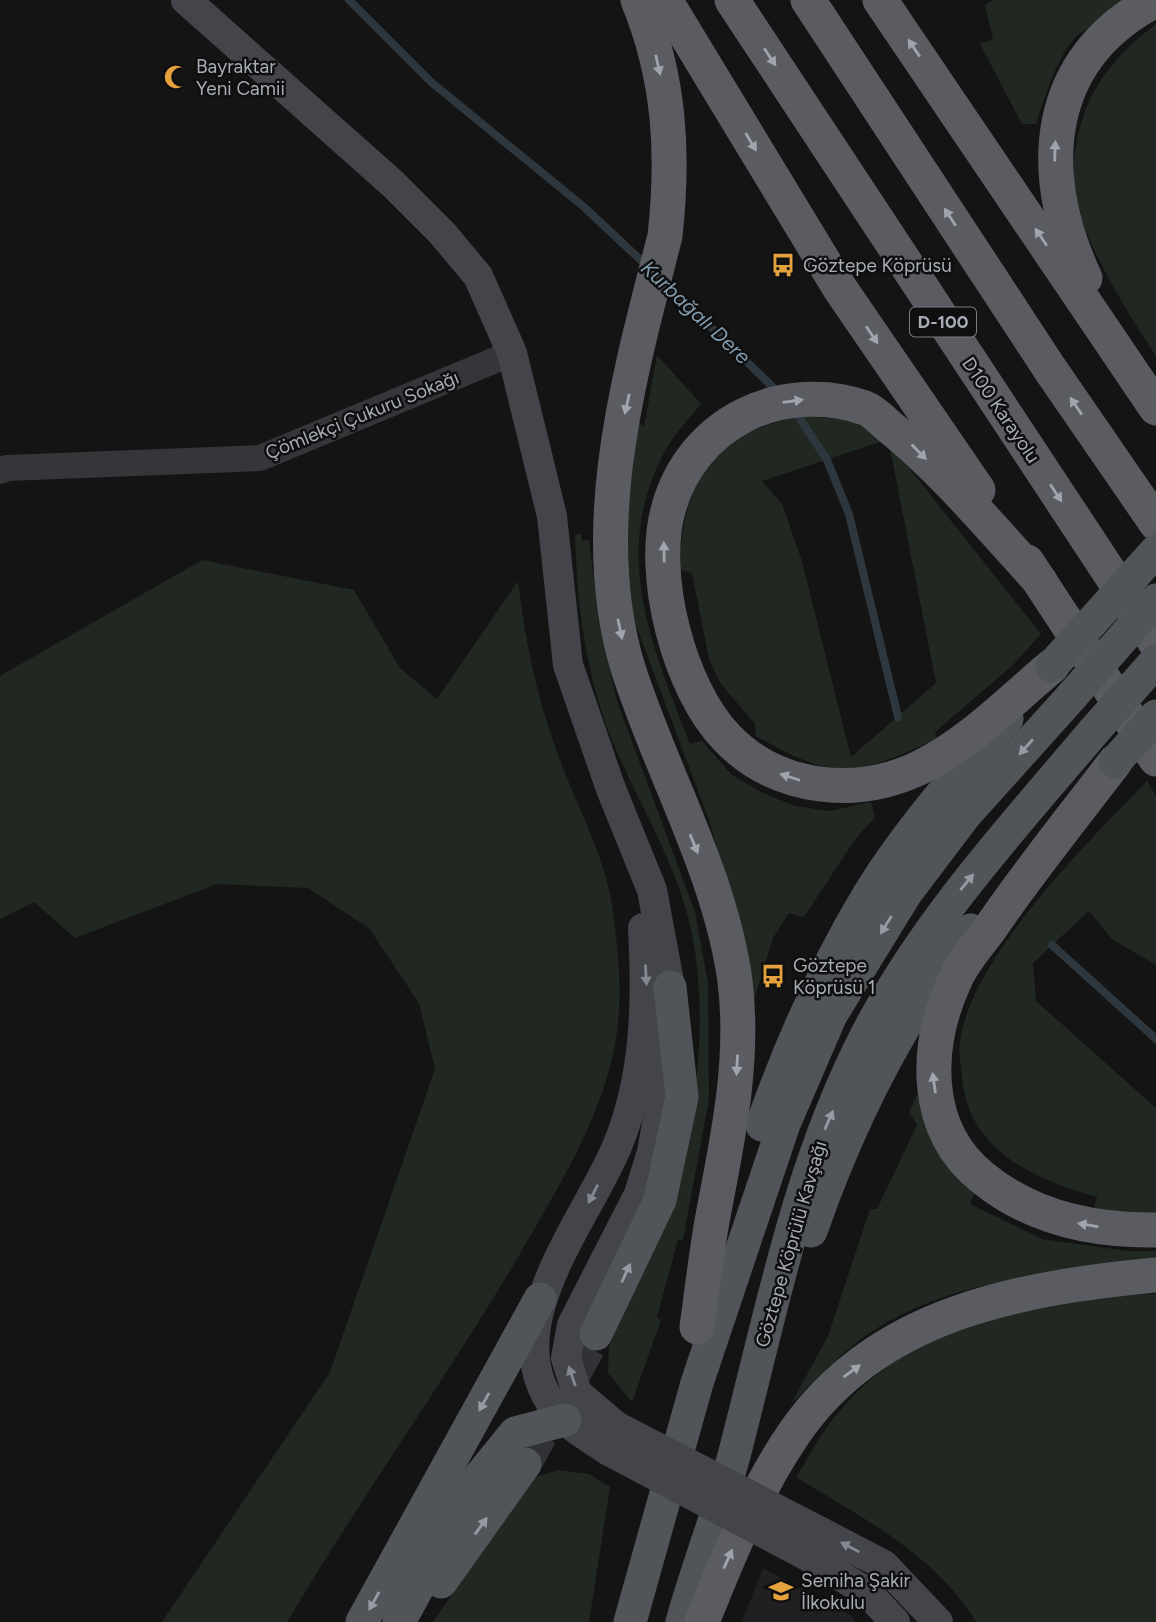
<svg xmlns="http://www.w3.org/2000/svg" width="1156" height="1622" viewBox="0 0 1156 1622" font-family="Figtree,sans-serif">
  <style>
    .built { fill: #202022 }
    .green { fill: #202821 }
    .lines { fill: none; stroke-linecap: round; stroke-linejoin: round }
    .stream { stroke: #2e373d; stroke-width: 8 }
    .primary-tunnel { stroke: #313235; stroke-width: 33; stroke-dasharray: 33 17; stroke-linecap: butt }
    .tertiary { stroke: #35363a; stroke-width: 26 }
    .secondary { stroke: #43454a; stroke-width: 30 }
    .primary { stroke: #515459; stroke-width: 33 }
    .trunk { stroke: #5a5c62; stroke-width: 35 }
    .secondary-bridge { stroke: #43454a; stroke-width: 30 }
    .primary-bridge { stroke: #515459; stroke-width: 33 }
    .oneway { fill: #9fa4ad }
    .oneway2 { fill: #969aa3 }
    .oneway3 { fill: #848890 }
    .labels { text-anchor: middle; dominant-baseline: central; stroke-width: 5; stroke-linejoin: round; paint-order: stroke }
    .shield { fill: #0f0f10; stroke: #797d84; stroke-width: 2 }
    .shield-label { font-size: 18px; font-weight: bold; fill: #a7acb5 }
    .poi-label { font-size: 19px; fill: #a7acb5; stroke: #0f0f10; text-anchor: start }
    .street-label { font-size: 19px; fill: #a7acb5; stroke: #0f0f10 }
    .water-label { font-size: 21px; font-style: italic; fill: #809bae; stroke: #0f0f10 }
  </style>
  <rect width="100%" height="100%" fill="#141415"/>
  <!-- built -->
  <polygon class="built" points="763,1568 850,1615 856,1622 742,1622"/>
  <!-- green -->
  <g class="green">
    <path d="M 992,0 L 1125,0 C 1111,12 1097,24 1082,32 C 1061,44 1043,102 1036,124 L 1022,124 L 980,44 L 993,39 L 985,5 Z"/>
    <path d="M 1156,24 L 1156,356 C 1128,314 1084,243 1074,194 C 1071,178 1073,161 1076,146 C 1085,91 1113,57 1156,24 Z"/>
    <path d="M 657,355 L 701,404 C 689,419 674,434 665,451 C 610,553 652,646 690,744 L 702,741 L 732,775 L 761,792 L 795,806 L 830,811 L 871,802 L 875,817 L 854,841 L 804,917 L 789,913 L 773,938 L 748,1019 L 739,925 L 709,820 L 632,615 L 625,536 L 638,422 L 644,427 Z"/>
    <path d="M 802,416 L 854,420 L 886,440 L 762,481 L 782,504 L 802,561 L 851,757 L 936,683 L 889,443 L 1041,634 L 1012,666 L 935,732 L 937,739 C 908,751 875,769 843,769 C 813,769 781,750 756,736 L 755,724 L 721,684 L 709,659 L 692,573 L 678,569 C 686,478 708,435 802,416 Z"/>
    <path d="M 581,534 L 582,541 L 589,540 L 599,624 L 617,701 L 695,912 L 708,983 L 709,1099 L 683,1240 L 678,1240 L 657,1317 L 661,1320 L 632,1402 L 608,1373 L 609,1347 C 631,1292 659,1236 676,1179 C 700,1099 709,1000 688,917 C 673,859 641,807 617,752 C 587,683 577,610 575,535 Z"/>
    <path d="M 202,560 L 354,590 L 400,668 L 437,699 L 518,581 C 526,647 539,708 564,770 C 581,815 605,858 612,905 C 619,952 624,1008 613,1055 C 596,1127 558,1188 521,1252 C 447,1378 362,1496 287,1622 L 162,1622 L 330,1372 L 435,1069 L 419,1003 L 369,928 L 308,888 L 217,884 L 75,938 L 34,902 L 0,919 L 0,676 Z"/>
    <path d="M 1147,781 L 1156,796 L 1156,965 L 1112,939 L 1089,911 L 1033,963 L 1036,1001 L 1156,1108 L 1156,1214 L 1130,1215 L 1094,1209 L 1097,1197 C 1038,1181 972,1152 963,1085 C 962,1071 958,1055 960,1042 C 970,958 1089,841 1147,781 Z"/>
    <path d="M 920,1087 L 935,1149 L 976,1190 L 970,1204 L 1042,1239 L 1128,1251 L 1156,1251 L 1156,1266 C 1062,1271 962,1277 879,1327 C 846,1347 818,1378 791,1404 L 828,1336 L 870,1209 L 877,1209 L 917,1125 L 909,1112 Z"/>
    <path d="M 1156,1294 L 1156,1622 L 976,1622 C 935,1554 862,1518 796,1477 C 809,1457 821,1433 837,1414 C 914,1319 1041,1299 1156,1294 Z"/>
    <polygon points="558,1470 589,1474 610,1487 589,1622 433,1622 532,1478"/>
  </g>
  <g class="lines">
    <!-- stream -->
    <g class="stream">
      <polyline points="349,0 431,82 584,207 648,267"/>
      <polyline points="663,281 779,393"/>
      <polyline points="795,411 827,460 849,514 898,717"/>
      <polyline points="1052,945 1156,1039"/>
    </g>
    <!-- primary-tunnel -->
    <polyline class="primary-tunnel" points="525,1464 596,1334"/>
    <!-- tertiary -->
    <polyline class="tertiary" points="0,471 7,468 260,458 512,353"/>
    <!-- secondary -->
    <g class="secondary">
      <polyline points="186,0 393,184 442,233 478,276 512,353 552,516 568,665 611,789 652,890 670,987 669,1057 652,1152 639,1194 572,1325 566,1358 577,1393 616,1426"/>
      <path d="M 609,1451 C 595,1441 577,1432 565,1420 C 484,1338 585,1225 618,1144 C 646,1075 647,1001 643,928"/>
      <polyline points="819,1531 884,1565 938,1622"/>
      <polyline points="811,1558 867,1592 895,1622"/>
    </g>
    <!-- primary -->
    <g class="primary">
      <path d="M 762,1125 C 790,1045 825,967 869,894 C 908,831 958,774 1007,719"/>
      <path d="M 811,1231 C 848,1125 901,1017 971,930"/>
      <polyline points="596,1334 660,1200 682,1097 670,987"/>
      <polyline points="441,1582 525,1464"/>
      <polyline points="362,1622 540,1299"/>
      <polyline points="399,1622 477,1480 515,1433 565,1420"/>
      <polyline points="630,1622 697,1383 784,1124 831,1015 906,893 965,815 1072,696"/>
      <path d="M 682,1622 C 699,1561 723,1502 738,1440 C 774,1300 800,1164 867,1034 C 926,921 1012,828 1094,731"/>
    </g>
    <!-- trunk -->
    <g class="trunk">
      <path d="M 638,0 C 670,78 674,154 665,236 C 630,373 585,528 628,668 C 661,772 720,872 735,981 C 745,1063 727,1142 712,1221 C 706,1256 702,1291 697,1327"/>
      <polyline points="665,0 839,287 978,490"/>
      <polyline points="732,0 1156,643"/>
      <polyline points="808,0 1050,369 1156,523"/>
      <polyline points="880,0 1156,408"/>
      <path d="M 1085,278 C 1035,172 1043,58 1156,0"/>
      <polyline points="1027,562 1156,759"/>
      <path d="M 1040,581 C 992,529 946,473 891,428 C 883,422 874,411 865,408 C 827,394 780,397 745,415 C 708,433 680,467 669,507 C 649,573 679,689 727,738 C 777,790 856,798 919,768 C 968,745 1011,700 1052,666"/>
      <path d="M 1115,762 C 1073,817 1030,870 991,927 C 979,944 963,961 955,980 C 925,1045 921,1129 983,1178 C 1032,1218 1093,1231 1156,1230"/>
      <path d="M 702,1622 C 728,1557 755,1490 795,1432 C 878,1312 1021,1288 1156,1275"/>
    </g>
    <!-- secondary-bridge -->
    <g class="secondary-bridge">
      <polyline points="616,1426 819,1531"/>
      <polyline points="609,1451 811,1558"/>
    </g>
    <!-- primary-bridge -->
    <g class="primary-bridge">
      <polyline points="1052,666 1156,551"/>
      <polyline points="1072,696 1156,600"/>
      <polyline points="1094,731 1156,661"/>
      <polyline points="1115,762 1156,716"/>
    </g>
  </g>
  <!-- one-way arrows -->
  <defs><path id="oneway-solid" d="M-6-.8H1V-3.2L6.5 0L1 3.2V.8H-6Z" transform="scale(1.75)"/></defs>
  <g class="oneway">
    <use href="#oneway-solid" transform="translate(914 48) rotate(-124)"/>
    <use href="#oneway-solid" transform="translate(770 57) rotate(56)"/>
    <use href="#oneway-solid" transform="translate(658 65) rotate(77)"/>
    <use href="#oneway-solid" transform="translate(751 142) rotate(59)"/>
    <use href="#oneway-solid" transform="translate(1055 151) rotate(-88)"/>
    <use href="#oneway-solid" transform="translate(950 217) rotate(-123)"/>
    <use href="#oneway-solid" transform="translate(1041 237) rotate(-124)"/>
    <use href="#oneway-solid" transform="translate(872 335) rotate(56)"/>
    <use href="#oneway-solid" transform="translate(793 401) rotate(-8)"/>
    <use href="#oneway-solid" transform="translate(627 404) rotate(103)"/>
    <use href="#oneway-solid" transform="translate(1076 406) rotate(-124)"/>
    <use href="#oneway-solid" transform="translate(919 452) rotate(45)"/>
    <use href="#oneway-solid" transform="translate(1056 493) rotate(56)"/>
    <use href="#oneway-solid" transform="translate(664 552) rotate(-91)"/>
    <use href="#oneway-solid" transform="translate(620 629) rotate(78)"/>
    <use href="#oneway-solid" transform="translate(790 777) rotate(-162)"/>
    <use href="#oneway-solid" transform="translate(694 844) rotate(68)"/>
    <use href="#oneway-solid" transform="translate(737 1065) rotate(93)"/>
    <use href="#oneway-solid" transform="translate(934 1083) rotate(-98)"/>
    <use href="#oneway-solid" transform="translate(1088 1225) rotate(-170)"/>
    <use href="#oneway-solid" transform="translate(852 1371) rotate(-36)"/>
    <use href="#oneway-solid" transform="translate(728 1559) rotate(-66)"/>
  </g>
  <g class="oneway2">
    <use href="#oneway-solid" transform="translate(1026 747) rotate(132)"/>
    <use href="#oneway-solid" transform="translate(967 882) rotate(-51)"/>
    <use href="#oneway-solid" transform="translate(886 925) rotate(122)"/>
    <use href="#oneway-solid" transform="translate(829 1120) rotate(-66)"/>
    <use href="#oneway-solid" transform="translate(626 1273) rotate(-65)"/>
    <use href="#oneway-solid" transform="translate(484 1402) rotate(119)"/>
    <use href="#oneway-solid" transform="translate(481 1526) rotate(-54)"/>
    <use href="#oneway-solid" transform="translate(374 1601) rotate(119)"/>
  </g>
  <g class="oneway3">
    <use href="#oneway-solid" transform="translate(646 975) rotate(87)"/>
    <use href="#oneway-solid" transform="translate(593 1194) rotate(117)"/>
    <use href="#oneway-solid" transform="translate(572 1376) rotate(-109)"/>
    <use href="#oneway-solid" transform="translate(850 1547) rotate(-152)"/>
  </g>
  <!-- icons -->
  <defs>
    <g id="mosque-bare" transform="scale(1.89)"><path d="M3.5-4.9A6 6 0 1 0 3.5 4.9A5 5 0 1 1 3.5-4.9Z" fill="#e4a13d" stroke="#0f0f10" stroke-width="2.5" paint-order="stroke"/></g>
    <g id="bus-bare" transform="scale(1.89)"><path d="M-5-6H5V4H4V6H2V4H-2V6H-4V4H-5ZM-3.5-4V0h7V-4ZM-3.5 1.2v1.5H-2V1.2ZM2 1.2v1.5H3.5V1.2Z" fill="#e4a13d" stroke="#0f0f10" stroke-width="2.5" paint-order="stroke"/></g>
    <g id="school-bare" transform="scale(1.89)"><path d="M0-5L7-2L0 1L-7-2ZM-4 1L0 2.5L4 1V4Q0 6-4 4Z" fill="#e4a13d" stroke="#0f0f10" stroke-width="2.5" paint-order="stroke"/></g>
  </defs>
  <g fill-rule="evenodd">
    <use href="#mosque-bare" x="176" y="77"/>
    <use href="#bus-bare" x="783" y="265"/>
    <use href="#bus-bare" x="773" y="976"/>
    <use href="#school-bare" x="781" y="1591"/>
  </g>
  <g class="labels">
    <!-- shield labels -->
    <rect class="shield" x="910" y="307.5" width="66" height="29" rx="5"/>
    <g class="shield-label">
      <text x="943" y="322">D-100</text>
    </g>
    <!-- poi labels -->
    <g class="poi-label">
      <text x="196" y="66">Bayraktar<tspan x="196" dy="22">Yeni Camii</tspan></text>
      <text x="803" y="265">Göztepe Köprüsü</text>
      <text x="793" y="965">Göztepe<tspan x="793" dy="22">Köprüsü 1</tspan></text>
      <text x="801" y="1580">Semiha Şakir<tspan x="801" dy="22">İlkokulu</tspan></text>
    </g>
    <!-- street labels -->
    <g class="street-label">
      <text transform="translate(1001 410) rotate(56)">D100 Karayolu</text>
      <text transform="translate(362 415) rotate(-22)">Çömlekçi Çukuru Sokağı</text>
      <text transform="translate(791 1244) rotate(-74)">Göztepe Köprülü Kavşağı</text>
    </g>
    <!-- water labels -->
    <g class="water-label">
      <text transform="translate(696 312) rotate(43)">Kurbağalı Dere</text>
    </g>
  </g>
</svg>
